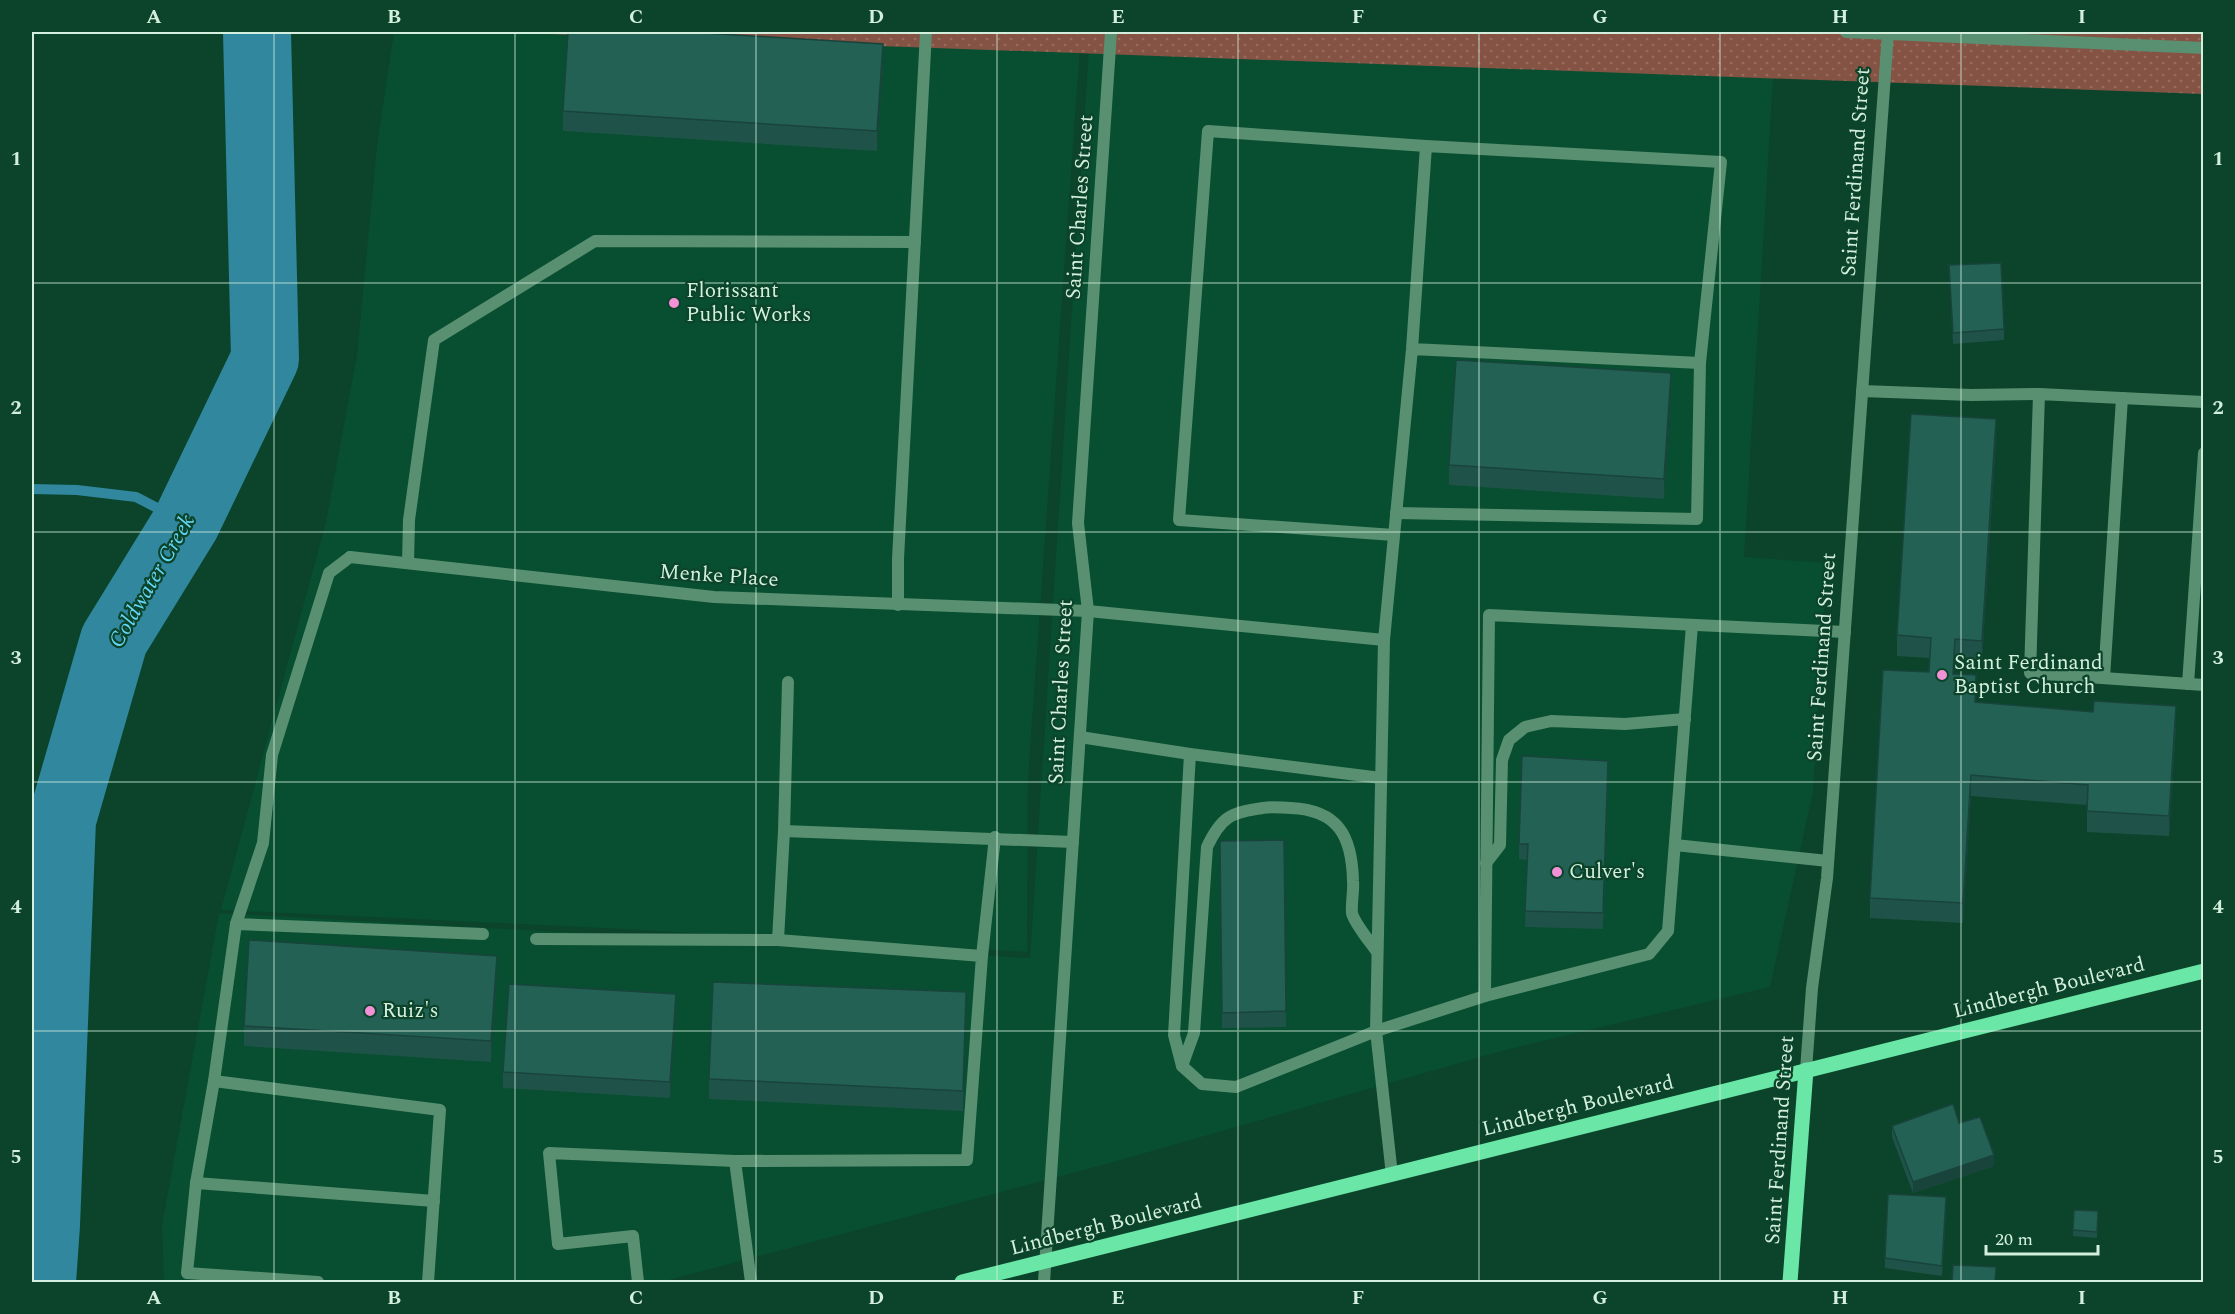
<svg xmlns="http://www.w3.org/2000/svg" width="2235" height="1314" viewBox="0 0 2235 1314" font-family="Spectral,serif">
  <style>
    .built { fill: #084e30 }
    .green { fill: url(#green-dots) }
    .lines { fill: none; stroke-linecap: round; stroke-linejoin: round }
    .stream { stroke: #30879e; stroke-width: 10 }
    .river { stroke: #30879e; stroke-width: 68 }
    .lane { stroke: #589071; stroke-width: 12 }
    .street { stroke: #589071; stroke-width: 12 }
    .primary { stroke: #6ae7a7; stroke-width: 15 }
    .wall { fill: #1f5349 }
    .shaded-wall { fill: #19443c }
    .building { fill: #246155; stroke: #19443c; stroke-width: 1.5 }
    .grid { fill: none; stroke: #d4efde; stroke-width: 1.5; stroke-opacity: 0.55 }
    .poi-dot { fill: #f291d6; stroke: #0b442a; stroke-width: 2 }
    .labels { text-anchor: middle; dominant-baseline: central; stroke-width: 4.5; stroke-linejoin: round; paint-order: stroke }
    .street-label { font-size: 21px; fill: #d4efde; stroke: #0b442a }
    .poi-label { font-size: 21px; fill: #d4efde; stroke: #0b442a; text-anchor: start }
    .water-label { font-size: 22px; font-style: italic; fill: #64d7f6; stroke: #0b442a }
    .neatline { fill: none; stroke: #d4efde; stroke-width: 2 }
    .grid-label { font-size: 20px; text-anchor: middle; font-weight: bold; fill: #d4efde }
  </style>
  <defs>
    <pattern id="green-dots" width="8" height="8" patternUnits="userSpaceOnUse" patternTransform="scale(1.5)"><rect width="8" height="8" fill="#855343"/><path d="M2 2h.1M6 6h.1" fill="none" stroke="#956c5e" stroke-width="1.8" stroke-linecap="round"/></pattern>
  </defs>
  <rect width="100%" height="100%" fill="#0b442a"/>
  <!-- built -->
  <g class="built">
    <polygon points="394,32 1081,32 1028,778 1027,952 604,928 221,910 326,522 357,355 377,145"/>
    <polygon points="1090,32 1775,47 1744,557 1827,563 1813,792 1770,987 1505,1050 1110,1163 661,1282 164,1282 162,1225 219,913 1030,958"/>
  </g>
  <!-- green -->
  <polygon class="green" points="497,32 2203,32 2204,94 2203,94"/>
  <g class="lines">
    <!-- stream -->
    <polyline class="stream" points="32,489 77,490 136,497 186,523"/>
    <!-- river -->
    <polyline class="river" points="42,1282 46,1225 62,820 114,640 186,523 265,359 257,32"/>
    <!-- lane -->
    <g class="lane">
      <polyline points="1862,391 1971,395 2039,394"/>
      <polyline points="2204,402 2039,394 2030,673 2204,685"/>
      <polyline points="1396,513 1697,519 1700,363"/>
      <polyline points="1394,535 1179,520 1208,131 1426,146"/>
      <polyline points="408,563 409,520 434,340 595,241 915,242"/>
      <polyline points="898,605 898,559 926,32"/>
      <polyline points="1088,611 1384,640 1376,1031 1392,1175"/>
      <polyline points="1384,640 1412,349 1426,146 1721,162 1700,363 1412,349"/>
      <polyline points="2104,678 2122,398"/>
      <polyline points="788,682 784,831 1073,842"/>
      <polyline points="2188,684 2204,453"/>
      <polyline points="1080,737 1190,754 1381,778"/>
      <polyline points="1190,754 1174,1035 1182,1066 1202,1084 1236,1087 1376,1031 1485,996 1649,954 1668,931 1692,625"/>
      <polyline points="1675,845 1828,861"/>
      <polyline points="1486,863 1500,845 1502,760 1509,740 1525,727 1551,721 1625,724 1685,719"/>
      <polyline points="236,924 263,843 272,755 329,573 350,557"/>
      <polyline points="536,939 778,940 784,831"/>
      <polyline points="982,956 995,837"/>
      <polyline points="1485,996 1489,615 1845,632"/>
      <path d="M 1182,1066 L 1194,1033 L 1207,847 C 1221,817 1231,812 1263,808 C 1272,806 1282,808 1291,808 C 1338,810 1352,836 1353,881 C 1354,891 1351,903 1352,913 C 1354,923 1371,943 1377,952"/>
      <polyline points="214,1081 440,1110 428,1282"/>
      <polyline points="196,1183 434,1201"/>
      <polyline points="318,1282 187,1273 196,1183 214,1081 236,924 483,934"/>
      <polyline points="638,1282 633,1236 558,1244 549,1153 735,1161"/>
      <polyline points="751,1282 735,1161 967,1160 982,956 778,940"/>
    </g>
    <!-- street -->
    <g class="street">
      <polyline points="1846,32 2204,48"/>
      <polyline points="350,557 714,597 1088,611"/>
      <polyline points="1806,1070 1812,988 1827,878 1888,33"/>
      <polyline points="1044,1282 1088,611 1078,523 1111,32"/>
    </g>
    <!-- primary -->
    <g class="primary">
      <polyline points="962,1282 2204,971"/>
      <polyline points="1790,1282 1806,1070"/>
    </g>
  </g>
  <!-- wall -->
  <g class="wall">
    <polygon points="883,64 877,151 563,131 563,111"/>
    <polygon points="1949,265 2004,329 2004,340 1953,344"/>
    <polygon points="1671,394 1664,499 1449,485 1449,465"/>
    <polygon points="1996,439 1982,661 1955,659 1954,674 1976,702 2176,726 2169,836 2087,832 2087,805 1971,796 1963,923 1870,918 1870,898 1929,672 1930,658 1897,656 1897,635"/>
    <polygon points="1608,776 1603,929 1525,927 1527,860 1519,859 1519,844"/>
    <polygon points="1284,840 1286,1027 1222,1028 1220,841"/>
    <polygon points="497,976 491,1062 244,1046 244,1026"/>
    <polygon points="676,1010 670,1098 503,1088 503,1072"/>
    <polygon points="966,1012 963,1111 709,1099 709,1079"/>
    <polygon points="1959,1123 1994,1166 1913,1193 1892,1137 1892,1126"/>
    <polygon points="1946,1208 1942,1276 1885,1268 1885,1258"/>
    <polygon points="2074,1210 2098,1211 2097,1238 2073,1236"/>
  </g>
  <!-- shaded-wall -->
  <g class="shaded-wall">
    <polygon points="883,44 883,64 877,151 877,131"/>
    <polygon points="1671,373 1671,394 1664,499 1664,479"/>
    <polygon points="1996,419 1996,439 1982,661 1982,641"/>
    <polygon points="1955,639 1955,659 1953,694 1953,674"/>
    <polygon points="2176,706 2176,726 2169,836 2169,816"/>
    <polygon points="1971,775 1971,796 1963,923 1963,903"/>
    <polygon points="497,956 497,976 491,1062 491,1041"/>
    <polygon points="966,992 966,1012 963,1111 963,1091"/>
    <polygon points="676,994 676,1010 670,1098 670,1082"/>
    <polygon points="1994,1155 1994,1166 1913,1193 1913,1182"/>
  </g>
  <!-- building -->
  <g class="building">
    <polygon points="568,32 688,32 883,44 877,131 563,111"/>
    <polygon points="2001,263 2004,329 1953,333 1949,265"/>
    <polygon points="1456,360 1671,373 1664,479 1449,465"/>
    <polygon points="1911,414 1996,419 1982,641 1955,639 1953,674 1976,675 1975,702 2093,712 2094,701 2176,706 2169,816 2087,811 2088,785 1971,775 1963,903 1870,898 1883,670 1929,672 1931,638 1897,635"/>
    <polygon points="1522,756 1608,761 1603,913 1525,911 1528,844 1519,844"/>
    <polygon points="1284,840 1286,1011 1222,1013 1220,841"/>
    <polygon points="249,940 497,956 491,1041 244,1026"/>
    <polygon points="713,982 966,992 963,1091 709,1079"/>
    <polygon points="509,984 676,994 670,1082 503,1072"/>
    <polygon points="1953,1104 1959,1123 1980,1117 1994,1155 1913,1182 1892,1126"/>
    <polygon points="1888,1194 1946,1197 1942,1266 1885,1258"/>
    <polygon points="2074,1210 2098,1211 2097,1232 2073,1230"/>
    <polygon points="1953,1265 1996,1267 1995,1282 1952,1282"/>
  </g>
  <!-- grid -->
  <path class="grid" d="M 274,32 L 274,1282M 515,32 L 515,1282M 756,32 L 756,1282M 997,32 L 997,1282M 1238,32 L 1238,1282M 1479,32 L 1479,1282M 1720,32 L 1720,1282M 1961,32 L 1961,1282M 32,283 L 2204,283M 32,532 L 2204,532M 32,782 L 2204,782M 32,1031 L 2204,1031"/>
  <!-- markers -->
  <g class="poi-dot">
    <circle cx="674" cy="303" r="6"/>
    <circle cx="1942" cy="675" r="6"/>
    <circle cx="1557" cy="872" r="6"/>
    <circle cx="370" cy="1011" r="6"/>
  </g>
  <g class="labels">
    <!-- street labels -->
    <g class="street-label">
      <text transform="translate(1856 172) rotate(-86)">Saint Ferdinand Street</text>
      <text transform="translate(1080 207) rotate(-86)">Saint Charles Street</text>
      <text transform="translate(719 576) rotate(4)">Menke Place</text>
      <text transform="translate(1822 657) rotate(-86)">Saint Ferdinand Street</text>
      <text transform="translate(1061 692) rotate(-87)">Saint Charles Street</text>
      <text transform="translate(2049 988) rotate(-14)">Lindbergh Boulevard</text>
      <text transform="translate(1578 1106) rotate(-14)">Lindbergh Boulevard</text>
      <text transform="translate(1780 1140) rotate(-86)">Saint Ferdinand Street</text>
      <text transform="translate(1106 1225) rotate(-14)">Lindbergh Boulevard</text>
    </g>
    <!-- poi labels -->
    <g class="poi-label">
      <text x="686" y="291">Florissant<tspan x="686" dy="24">Public Works</tspan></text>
      <text x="1954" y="663">Saint Ferdinand<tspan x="1954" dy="24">Baptist Church</tspan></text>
      <text x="1569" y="872">Culver's</text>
      <text x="382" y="1011">Ruiz's</text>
    </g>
    <!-- water labels -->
    <g class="water-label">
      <text transform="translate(152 581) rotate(-60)">Coldwater Creek</text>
    </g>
  </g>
  <!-- border -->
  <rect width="2235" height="1314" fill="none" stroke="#0b442a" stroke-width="66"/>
  <!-- scale -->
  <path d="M1986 1245v9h112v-9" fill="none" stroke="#d4efde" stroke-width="3"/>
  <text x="1995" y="1245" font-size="18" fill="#d4efde" stroke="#0b442a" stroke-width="4.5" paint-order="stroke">20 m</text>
  <rect x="33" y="33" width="2169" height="1248" class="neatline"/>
  <g class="grid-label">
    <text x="154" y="23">A</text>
    <text x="394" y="23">B</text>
    <text x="636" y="23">C</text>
    <text x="876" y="23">D</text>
    <text x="1118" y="23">E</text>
    <text x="1358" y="23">F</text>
    <text x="1600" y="23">G</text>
    <text x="1840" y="23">H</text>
    <text x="2082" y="23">I</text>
    <text x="16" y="165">1</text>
    <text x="2218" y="165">1</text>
    <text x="16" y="414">2</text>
    <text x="2218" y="414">2</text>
    <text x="16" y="664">3</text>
    <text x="2218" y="664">3</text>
    <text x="16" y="913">4</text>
    <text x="2218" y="913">4</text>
    <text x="16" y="1163">5</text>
    <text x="2218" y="1163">5</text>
    <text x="154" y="1304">A</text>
    <text x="394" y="1304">B</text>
    <text x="636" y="1304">C</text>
    <text x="876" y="1304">D</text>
    <text x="1118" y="1304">E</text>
    <text x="1358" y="1304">F</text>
    <text x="1600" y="1304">G</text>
    <text x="1840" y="1304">H</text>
    <text x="2082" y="1304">I</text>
  </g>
</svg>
